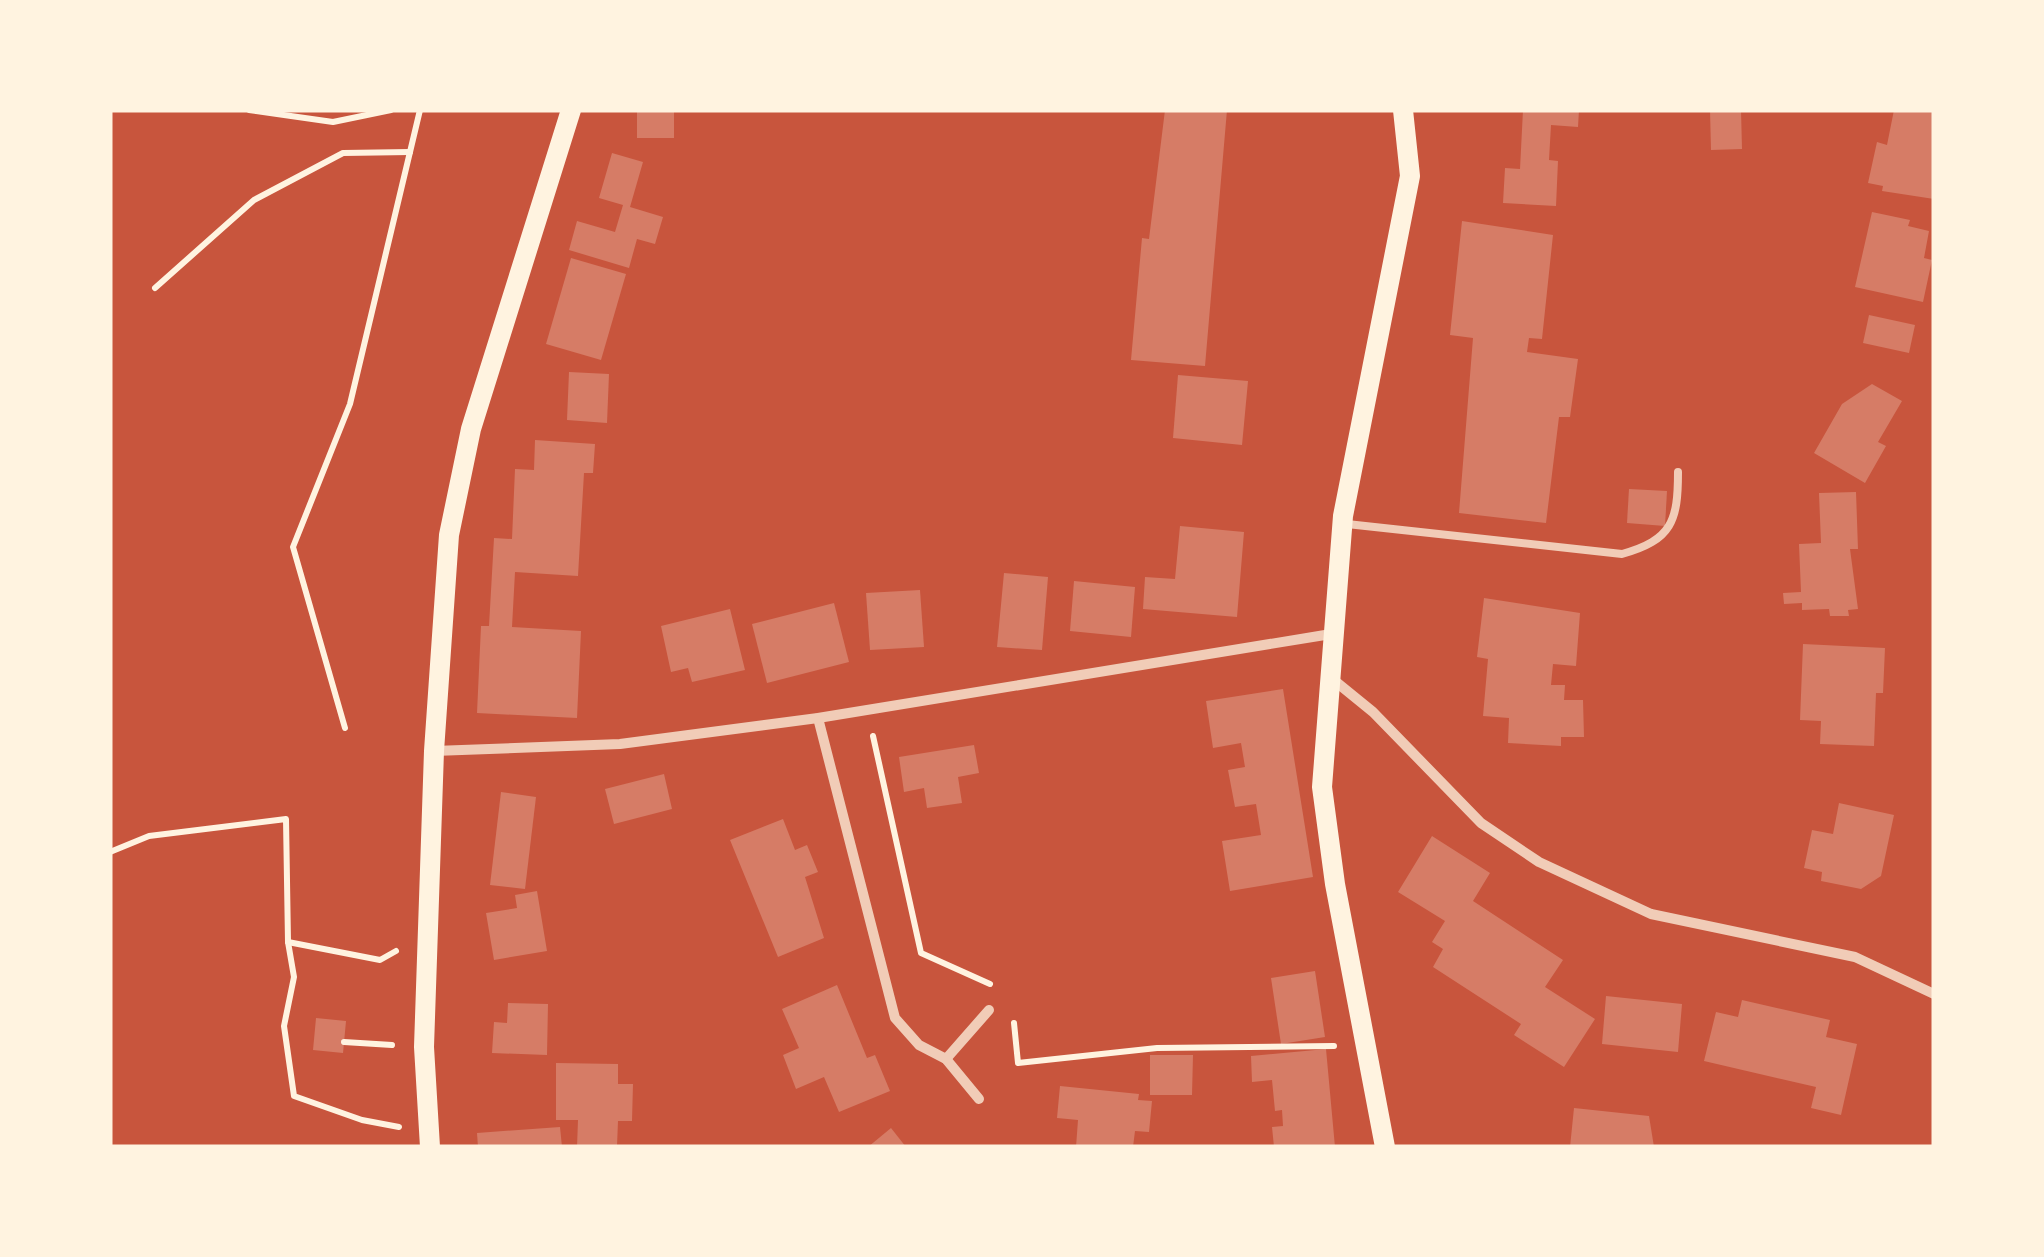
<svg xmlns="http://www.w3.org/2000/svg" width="2044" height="1257" viewBox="0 0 2044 1257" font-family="'Asap Condensed',sans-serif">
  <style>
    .building { fill: #d67c66 }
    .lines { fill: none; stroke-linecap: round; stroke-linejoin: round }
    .path { stroke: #fff3e0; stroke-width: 6 }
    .service { stroke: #f1ccb7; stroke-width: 8 }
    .minor { stroke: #f1ccb7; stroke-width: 10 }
    .secondary { stroke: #fff3e0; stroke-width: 20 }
  </style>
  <rect width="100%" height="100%" fill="#c8553d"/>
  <!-- building -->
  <g class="building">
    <polygon points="1165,110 1227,110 1205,366 1131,360 1142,238 1149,239"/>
    <polygon points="1523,110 1579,110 1578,127 1551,125 1549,160 1558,161 1556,206 1503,203 1505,168 1520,169"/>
    <polygon points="1710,110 1741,110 1742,149 1711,150"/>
    <polygon points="1894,110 1934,110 1934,199 1882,191 1883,186 1868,183 1877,142 1887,145"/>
    <rect x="637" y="111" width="37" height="27"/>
    <polygon points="612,153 643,162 630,207 663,217 655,244 637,239 629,268 569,250 577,221 615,232 623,205 599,198"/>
    <polygon points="1872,212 1910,220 1908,226 1929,231 1924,258 1932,260 1923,302 1855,287"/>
    <polygon points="1462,221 1553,235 1542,339 1529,338 1527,352 1578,359 1570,417 1559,417 1546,523 1459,513 1473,338 1450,335"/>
    <polygon points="571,258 626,274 601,360 546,344"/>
    <polygon points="1869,315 1915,325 1909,353 1863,343"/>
    <polygon points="569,372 609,374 607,423 567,420"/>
    <polygon points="1178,375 1248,381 1242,445 1173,438"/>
    <polygon points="1872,384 1902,401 1878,442 1886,446 1865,483 1814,453 1842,404"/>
    <polygon points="535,440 595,444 593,473 584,473 578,576 515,572 512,627 581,631 577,718 477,713 481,626 489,626 494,538 512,539 515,469 534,470"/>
    <polygon points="1629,489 1667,491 1665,526 1627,523"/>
    <polygon points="1856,492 1858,549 1850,549 1858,609 1848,610 1849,616 1830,616 1829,609 1802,610 1802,603 1784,604 1783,593 1801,592 1799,544 1821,543 1819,493"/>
    <polygon points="1180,526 1244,532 1237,617 1143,609 1145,577 1175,579"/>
    <polygon points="1004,573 1048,577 1042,650 997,647"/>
    <polygon points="1074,581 1135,587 1131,637 1070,631"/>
    <polygon points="920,590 924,647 870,650 866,593"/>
    <polygon points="1484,598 1580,613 1576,666 1553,664 1551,685 1565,685 1564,700 1583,700 1584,737 1561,737 1561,746 1508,743 1509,718 1483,716 1488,659 1477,657"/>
    <polygon points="834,603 849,662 767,683 752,624"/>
    <polygon points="730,609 745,670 692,682 688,668 671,672 661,626"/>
    <polygon points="1803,644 1885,648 1883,693 1876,693 1874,746 1820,744 1821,721 1800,720"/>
    <polygon points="1283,689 1313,877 1230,891 1222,841 1261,835 1256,804 1235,807 1228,770 1245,767 1241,743 1213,748 1206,701"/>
    <polygon points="974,745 979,773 958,777 962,803 927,808 924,788 904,792 899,757"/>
    <polygon points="664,774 672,809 614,824 605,789"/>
    <polygon points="501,792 536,797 525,889 490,885"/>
    <polygon points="1839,803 1894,815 1881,876 1861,889 1821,881 1822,872 1804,868 1812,830 1833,834"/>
    <polygon points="783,819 795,850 807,845 818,872 805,877 824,938 778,957 730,840"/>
    <polygon points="1432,836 1490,873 1473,901 1563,960 1545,987 1595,1019 1564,1067 1514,1035 1521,1024 1433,967 1443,949 1432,942 1445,921 1398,892"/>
    <polygon points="537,891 547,951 494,960 486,913 517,908 515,895"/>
    <polygon points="1315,971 1325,1037 1281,1044 1271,978"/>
    <polygon points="837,985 867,1058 875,1055 890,1091 839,1112 824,1077 796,1089 783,1055 799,1048 782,1009"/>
    <polygon points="1606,996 1682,1004 1678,1052 1602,1044"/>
    <polygon points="1742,1000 1830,1020 1826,1037 1857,1044 1841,1115 1811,1108 1816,1087 1704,1061 1716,1012 1738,1017"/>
    <polygon points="508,1003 548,1004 547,1055 492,1053 494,1022 507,1023"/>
    <polygon points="316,1018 346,1021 343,1053 313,1050"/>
    <polygon points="1326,1049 1335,1147 1274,1147 1272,1127 1283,1126 1282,1110 1275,1111 1272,1080 1252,1082 1251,1056"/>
    <polygon points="1150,1055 1193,1055 1192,1095 1150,1095"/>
    <polygon points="556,1063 618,1064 618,1084 633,1084 632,1121 618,1121 617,1146 577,1147 578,1120 556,1120"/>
    <polygon points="1060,1086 1139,1094 1138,1100 1152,1101 1149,1132 1135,1131 1133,1147 1076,1147 1078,1120 1057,1118"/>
    <polygon points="1574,1108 1649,1116 1654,1147 1570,1147"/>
    <polygon points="560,1127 562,1147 478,1147 477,1133"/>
    <polygon points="891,1128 906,1147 868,1147"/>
  </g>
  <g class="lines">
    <!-- path -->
    <g class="path">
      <polyline points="249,110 333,122 391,110"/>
      <polyline points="155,288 254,200 343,153 410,152"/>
      <polyline points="345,728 293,547 350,404 420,110"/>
      <polyline points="873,736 921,953 990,984"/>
      <polyline points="110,852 149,836 286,819 288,942 294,977 284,1026 294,1096 362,1120 399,1127"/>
      <polyline points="288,942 380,960 396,951"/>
      <polyline points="1014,1023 1018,1063 1157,1048 1334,1046"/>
      <polyline points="344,1042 392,1045"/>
    </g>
    <!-- service -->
    <path class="service" d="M 1347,524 L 1622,554 C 1672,540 1678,521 1678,472"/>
    <!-- minor -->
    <g class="minor">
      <polyline points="1330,677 1373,712 1481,823 1539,862 1651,914 1855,957 1934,994"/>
      <polyline points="818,718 895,1018 919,1045 946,1059 979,1099"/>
      <polyline points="434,751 620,744 818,718 1331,634"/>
      <polyline points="946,1059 989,1010"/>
    </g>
    <!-- secondary -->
    <g class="secondary">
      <polyline points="430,1147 424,1047 434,751 449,535 471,429 571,110"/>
      <polyline points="1385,1147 1335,884 1322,787 1343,516 1410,176 1403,110"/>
    </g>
  </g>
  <!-- border -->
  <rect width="2044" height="1257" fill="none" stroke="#fff3e0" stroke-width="225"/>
</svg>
